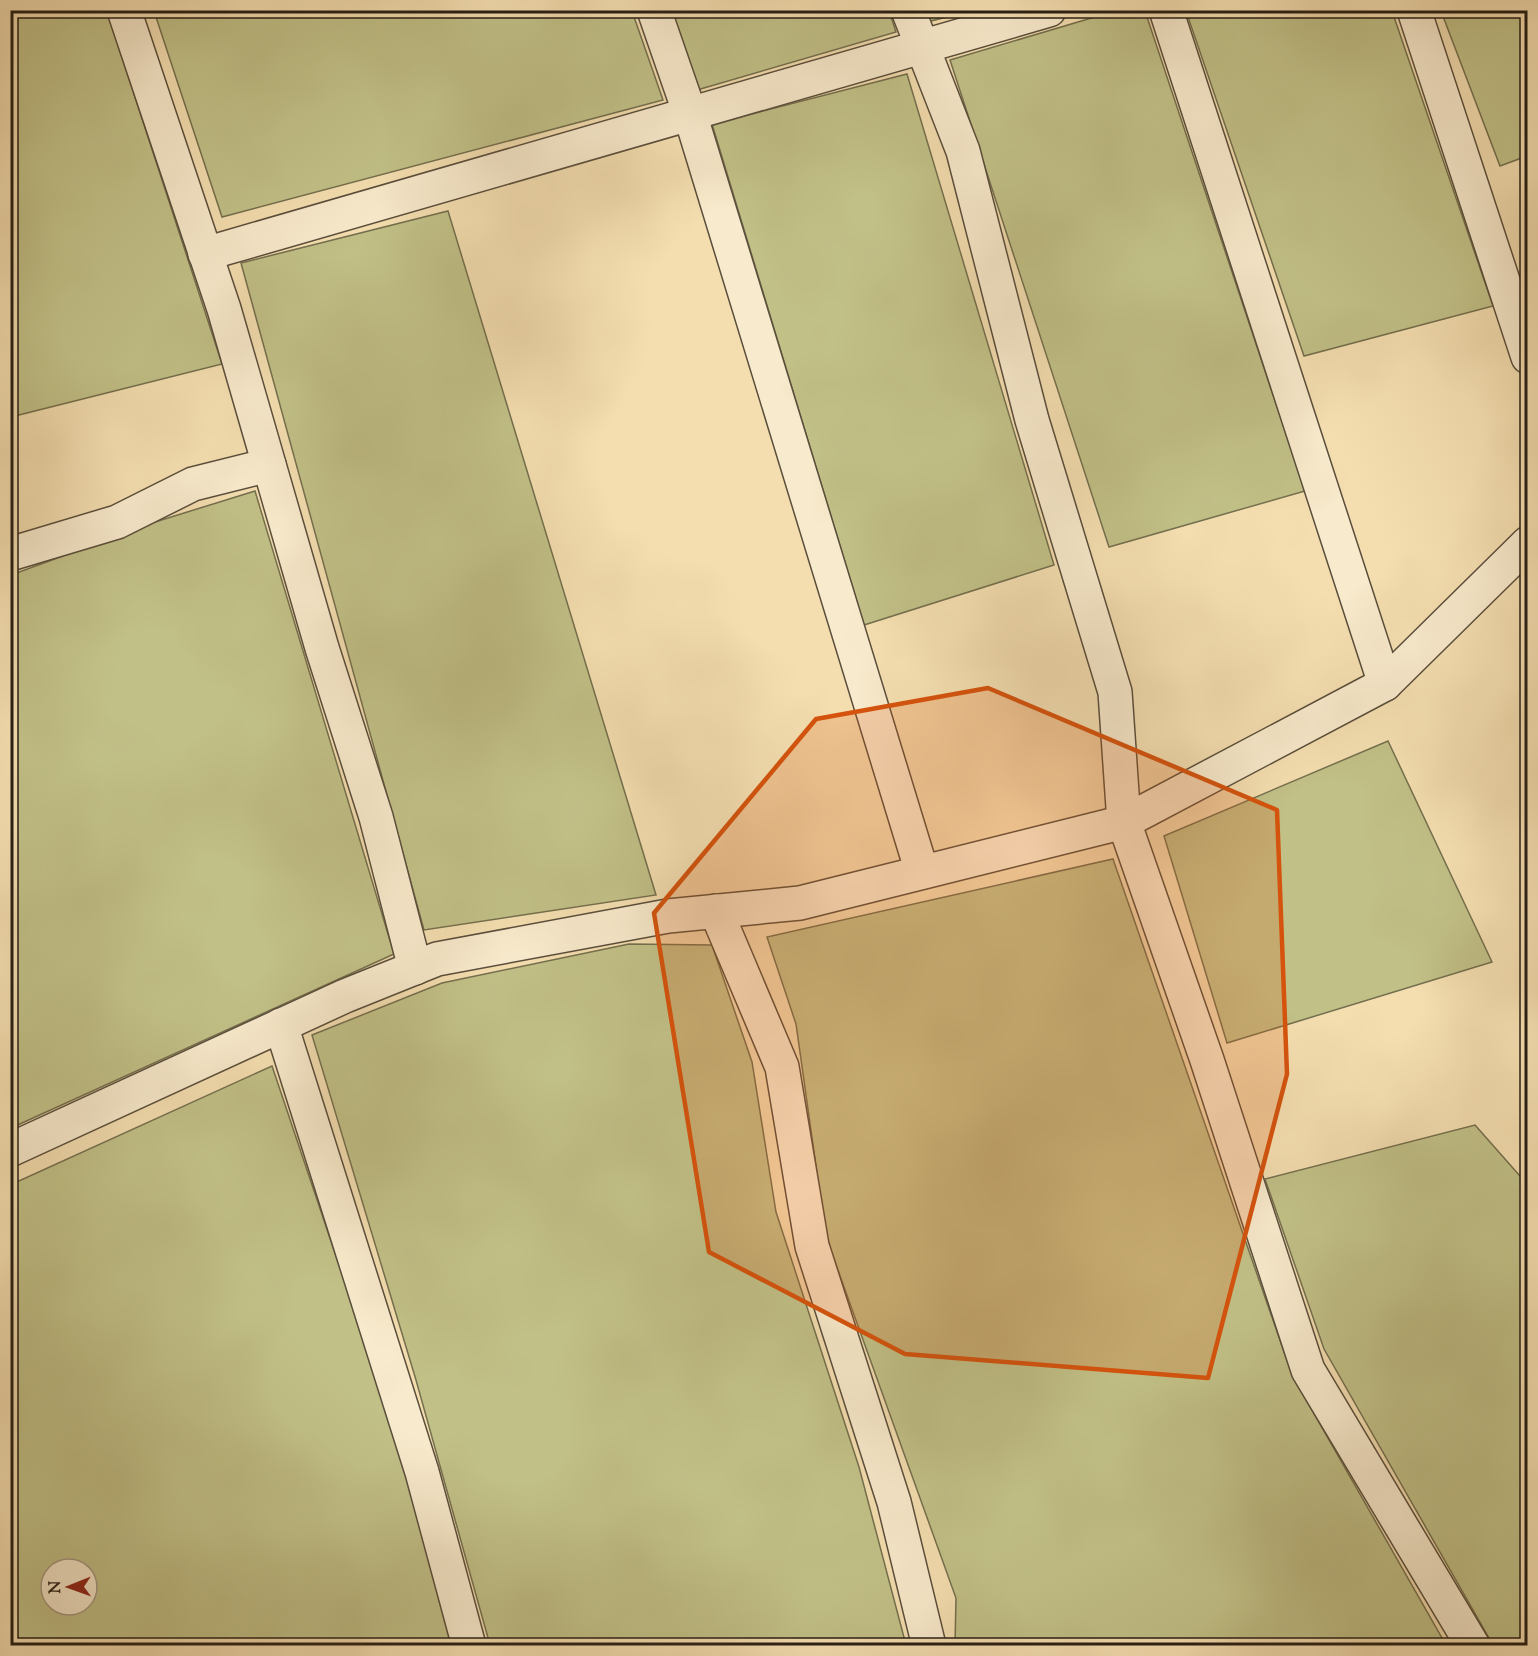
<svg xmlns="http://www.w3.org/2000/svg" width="1538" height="1656" viewBox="0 0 1538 1656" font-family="'Sorts Mill Goudy',serif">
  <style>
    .green { fill: #c1c087; stroke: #746f4e; stroke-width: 1.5; fill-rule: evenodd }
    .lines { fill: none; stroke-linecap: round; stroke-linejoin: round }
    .minor-casing { stroke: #5a4e3c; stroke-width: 36 }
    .minor { stroke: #f8eacc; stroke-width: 33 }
    .marked { fill: #d5530d; fill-opacity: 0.2; stroke: #d5530d; stroke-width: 4.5; stroke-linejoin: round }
  </style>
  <rect width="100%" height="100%" fill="#f4deb0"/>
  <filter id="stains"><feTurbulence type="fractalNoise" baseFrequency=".00333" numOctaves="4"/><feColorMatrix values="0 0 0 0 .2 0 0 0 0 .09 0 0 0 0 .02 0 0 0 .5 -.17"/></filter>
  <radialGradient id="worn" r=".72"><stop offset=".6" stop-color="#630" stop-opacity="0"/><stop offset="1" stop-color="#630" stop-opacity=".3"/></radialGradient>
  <!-- green -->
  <g class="green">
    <polygon points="922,10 970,11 927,22"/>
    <polygon points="11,11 107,11 222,364 11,417"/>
    <polygon points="154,11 632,11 663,100 222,217"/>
    <polygon points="670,11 889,11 896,32 697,90"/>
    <polygon points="1115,11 1145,11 1305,491 1109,547 950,60"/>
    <polygon points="1186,11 1392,11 1493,306 1304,356"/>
    <polygon points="1441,11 1527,11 1527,156 1500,166"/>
    <polygon points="907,74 1054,565 864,625 712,124"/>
    <polygon points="448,211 656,895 424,930 241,263"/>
    <polygon points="255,491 394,954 11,1128 11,575 155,522"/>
    <polygon points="1388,741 1492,962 1227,1043 1164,836"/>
    <polygon points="1113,859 1292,1375 1446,1645 955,1645 956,1598 826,1237 796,1024 767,937"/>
    <polygon points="629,944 712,945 752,1062 776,1212 859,1467 906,1645 490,1645 416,1380 312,1035 442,983"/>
    <path d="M 272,1066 L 410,1476 L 454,1645 L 11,1645 L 10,1185 ZM 51,1569 L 87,1569 L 87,1605 L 51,1605 Z"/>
    <polygon points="1475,1125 1527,1184 1527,1645 1493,1645 1324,1349 1265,1179"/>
  </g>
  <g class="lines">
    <!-- minor casing -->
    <g class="minor-casing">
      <g id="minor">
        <polyline points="124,10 224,309 322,648 376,817 415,968"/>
        <polyline points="654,10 690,114 922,872"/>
        <polyline points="908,10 963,151 1032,420 1115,692 1124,822 1385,684 1166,10"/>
        <polyline points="1414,10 1528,357"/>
        <polyline points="205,254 1049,10"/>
        <polyline points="10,554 117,522 193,484 269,465"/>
        <polyline points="1385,684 1528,543"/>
        <polyline points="716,911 782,1067 812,1246 894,1502 929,1646"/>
        <polyline points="281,1025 422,1472 469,1646"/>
        <polyline points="10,1150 345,996 437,959 668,916 800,903 1124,822 1207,1060 1308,1370 1473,1646"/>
      </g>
    </g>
    <!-- minor -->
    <use href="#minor" class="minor"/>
  </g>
  <!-- marked area -->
  <path class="marked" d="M 988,688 L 1277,810 L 1287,1074 L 1208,1378 L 905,1354 L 709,1252 L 654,913 L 816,719 Z"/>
  <!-- margin -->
  <rect width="1538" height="1656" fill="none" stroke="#f4deb0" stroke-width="36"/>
  <rect x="12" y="12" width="1514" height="1632" fill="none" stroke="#261e15" stroke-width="3"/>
  <rect x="18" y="18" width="1502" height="1620" fill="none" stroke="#261e15" stroke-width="1.5"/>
  <!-- north arrow -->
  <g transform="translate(69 1587) rotate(269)"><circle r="28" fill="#f8eacc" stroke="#a49883" stroke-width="1.5"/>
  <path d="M0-4.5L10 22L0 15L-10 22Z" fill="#8f2418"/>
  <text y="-9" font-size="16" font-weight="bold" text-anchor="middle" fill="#261e15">N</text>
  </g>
  <rect width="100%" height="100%" filter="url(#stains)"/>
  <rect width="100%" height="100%" fill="url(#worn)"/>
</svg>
